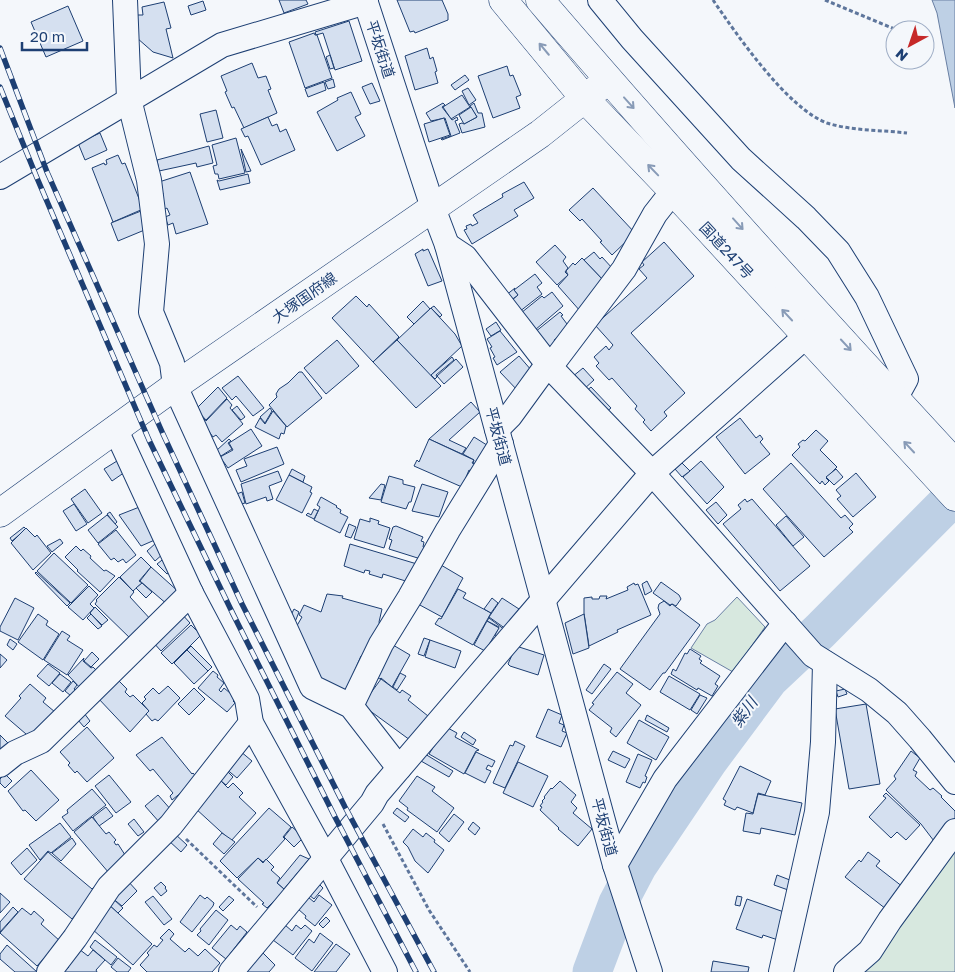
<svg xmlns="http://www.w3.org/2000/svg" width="955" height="972" viewBox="0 0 955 972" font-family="'Golos Text','Noto Sans JP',sans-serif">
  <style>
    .green { fill: #d7e8df; stroke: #687fa3 }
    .water { fill: #bed0e5; stroke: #687fa3 }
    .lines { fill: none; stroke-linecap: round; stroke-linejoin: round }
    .river { stroke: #bed0e5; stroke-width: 39 }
    .building { fill: #d5e0f0; stroke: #1d3f73 }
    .minor-casing { stroke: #1d3f73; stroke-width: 26 }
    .major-casing { stroke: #1d3f73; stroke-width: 29 }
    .highway-casing { stroke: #1d3f73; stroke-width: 29 }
    .path { stroke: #5e769c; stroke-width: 3; stroke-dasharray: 4 2.5; stroke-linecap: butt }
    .minor { stroke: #f4f7fb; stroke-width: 24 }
    .major { stroke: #f4f7fb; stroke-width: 28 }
    .highway { stroke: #f4f7fb; stroke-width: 28 }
    .rail-casing { stroke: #1d3f73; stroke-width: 5.5 }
    .rail { stroke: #f4f7fb; stroke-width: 4; stroke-dasharray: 11; stroke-linecap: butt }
    .oneway { stroke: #889bb7 }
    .labels { text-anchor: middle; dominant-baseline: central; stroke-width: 4; stroke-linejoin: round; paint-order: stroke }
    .street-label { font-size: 15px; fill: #1d3f73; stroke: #f4f7fb }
    .water-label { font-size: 16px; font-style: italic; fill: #1d3f73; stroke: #f4f7fb }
  </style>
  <rect width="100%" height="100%" fill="#f4f7fb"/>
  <!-- green -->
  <g class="green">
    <polygon points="737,597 765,627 733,672 691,648 707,624 715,620"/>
    <polygon points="955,844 955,972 853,972"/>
  </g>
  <!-- water -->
  <polygon class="water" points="932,0 955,0 955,108 937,13"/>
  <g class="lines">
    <!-- river -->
    <polyline class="river" points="592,972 618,903 638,865 708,761 769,679 820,631 955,495"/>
  </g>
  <!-- building -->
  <g class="building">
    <polygon points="279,0 306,0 308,4 284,13"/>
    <polygon points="397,0 442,0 448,14 448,20 415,33 414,31 410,32"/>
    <polygon points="203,1 206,10 191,15 188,6"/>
    <polygon points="164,2 171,28 166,29 173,58 153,52 137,38 134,15 143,15 142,7"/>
    <polygon points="68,6 83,41 46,57 31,22"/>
    <polygon points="349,21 362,61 335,70 323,33 316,35 315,32"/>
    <polygon points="314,33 315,35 317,35 332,78 305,88 289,42"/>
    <polygon points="427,48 430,59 433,57 437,71 435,72 438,83 415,90 405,56"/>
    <polygon points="330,55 334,68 330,69 326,57"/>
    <polygon points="252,63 258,78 266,76 271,89 268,90 277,113 244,128 234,107 232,108 225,92 227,91 221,76"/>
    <polygon points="507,66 510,76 513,75 521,95 516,97 520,108 493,118 478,76"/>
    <polygon points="465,75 469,80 455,90 451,85"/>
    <polygon points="333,79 335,87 328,89 325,82"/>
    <polygon points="324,82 326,90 308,97 305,89"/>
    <polygon points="372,83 380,101 370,104 362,87"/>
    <polygon points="468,88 476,100 469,105 462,91"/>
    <polygon points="351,92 361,114 355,117 365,136 337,151 317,112 338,100 337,98"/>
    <polygon points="462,95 470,107 451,119 443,107"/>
    <polygon points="443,103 445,105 442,107 452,120 457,117 458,120 455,121 460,133 442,140 441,139 451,136 445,118 431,121 426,113"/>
    <polygon points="474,103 478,113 482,113 485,127 462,133 459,124 462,123 464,124 477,117 470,106"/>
    <polygon points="471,107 477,117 464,124 459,115"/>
    <polygon points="216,110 223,138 207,142 200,114"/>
    <polygon points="268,117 272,126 277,124 280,132 286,129 295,150 261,165 248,136 245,137 241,129"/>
    <polygon points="444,118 450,135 429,142 424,124"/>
    <polygon points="100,133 107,150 85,160 78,143"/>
    <polygon points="236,138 245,173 219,179 218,174 215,174 213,166 217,165 212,145"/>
    <polygon points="209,146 213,163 197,167 196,163 159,171 157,160"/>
    <polygon points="241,149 251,171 246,172"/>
    <polygon points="118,155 122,164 125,163 143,209 113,222 92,168 104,163 105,165 107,164 106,160"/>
    <polygon points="190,172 208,224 176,234 173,223 168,225 165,217 170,215 167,208 165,209 160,195 163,194 159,182"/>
    <polygon points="248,174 250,183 220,190 217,180 219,181"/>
    <polygon points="524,182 534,198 514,210 518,216 472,244 464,230 467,229 466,226 471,224 472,226 478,223 473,215 503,197 502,194"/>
    <polygon points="593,188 635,233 612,255 600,242 602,241 582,219 580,221 569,210"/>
    <polygon points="141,211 147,229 118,241 111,223"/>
    <polygon points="664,242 694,276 631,333 685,393 664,412 667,416 651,431 643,422 645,420 635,409 637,406 612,378 609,380 596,366 599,363 594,357 606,346 609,350 613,345 595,325 647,278 639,269 644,265 642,262"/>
    <polygon points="555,245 566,257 563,261 568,268 565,272 568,275 557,285 536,262"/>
    <polygon points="423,249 423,251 428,249 442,281 428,286 415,254"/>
    <polygon points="594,252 600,259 602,257 613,269 603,280 584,260"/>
    <polygon points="582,258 603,280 592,291 595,295 581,312 558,286 568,275 566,271 573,263 575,265"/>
    <polygon points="535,274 542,283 537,287 542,294 519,312 511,301 518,295 514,290"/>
    <polygon points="515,288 514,290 518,295 510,301 505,296"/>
    <polygon points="552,292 563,306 535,330 521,313 542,296 544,298"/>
    <polygon points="356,296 367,307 369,304 399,337 373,362 332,318"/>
    <polygon points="423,301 430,309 414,324 407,317"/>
    <polygon points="434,306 442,315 440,317 431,308"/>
    <polygon points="431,308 455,334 462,346 430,376 397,340"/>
    <polygon points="560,312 563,315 561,316 570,328 554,340 557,344 549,350 535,332"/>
    <polygon points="496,322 501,330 491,336 486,329"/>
    <polygon points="500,331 517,352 497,365 493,358 495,357 490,348 492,347 487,339"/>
    <polygon points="337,340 359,366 326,394 304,368"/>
    <polygon points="397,340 441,386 416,408 373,362"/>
    <polygon points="519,356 532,371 519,392 500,372"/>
    <polygon points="452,357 454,360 436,375 437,377 435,379 431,375"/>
    <polygon points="456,359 463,367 444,384 437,376"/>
    <polygon points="583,368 594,380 583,390 572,377"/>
    <polygon points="299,372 302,372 322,398 287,427 269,405 277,397 276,394 279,389 288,383"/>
    <polygon points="238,376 264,408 253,416 236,396 232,400 222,388"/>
    <polygon points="218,387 227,398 206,420 196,409"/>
    <polygon points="591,387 611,408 605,413 585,392"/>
    <polygon points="227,399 232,405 230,408 243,424 222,442 216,435 213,437 202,422 205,419 206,421"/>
    <polygon points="471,402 480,412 449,440 466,448 462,454 429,439"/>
    <polygon points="237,406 245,417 241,420 232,410"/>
    <polygon points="270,408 272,411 265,423 260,417"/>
    <polygon points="273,411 286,426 284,434 281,433 279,439 255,427 260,418 265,424"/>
    <polygon points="740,418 756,438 760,435 763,439 760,442 770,454 745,474 716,437"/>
    <polygon points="251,429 262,446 228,468 220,457 233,450 229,443"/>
    <polygon points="816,430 828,441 820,450 837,467 826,478 829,481 825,485 822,481 820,484 792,455 800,447 798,444 803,440 805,441"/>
    <polygon points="474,437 490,447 478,465 473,463 474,460 463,454"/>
    <polygon points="229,439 231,441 228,443 232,449 221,456 216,451"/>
    <polygon points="429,439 474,460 472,463 477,465 474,473 469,470 462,487 414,466 417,460 419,462"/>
    <polygon points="277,447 284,464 241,482 236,470 247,466 244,459"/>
    <polygon points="117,461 125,472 112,481 104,469"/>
    <polygon points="701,461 724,487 707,504 683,477"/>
    <polygon points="682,463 690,471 682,477 675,469"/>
    <polygon points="791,463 841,518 845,515 853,524 849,528 853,532 824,557 763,489"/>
    <polygon points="292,469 305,476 303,482 289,475"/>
    <polygon points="836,469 843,477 834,485 826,477"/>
    <polygon points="278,471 282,481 269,486 273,499 267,501 266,497 246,504 241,484"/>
    <polygon points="856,473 876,497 853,517 837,499 841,496 836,490"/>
    <polygon points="289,475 312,487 310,492 312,493 302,513 276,500"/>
    <polygon points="389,476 403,480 403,484 415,487 411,502 409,502 406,509 381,502"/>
    <polygon points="381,484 385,485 381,500 369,498"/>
    <polygon points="422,484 448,492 439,517 412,511"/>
    <polygon points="85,489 102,513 88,523 71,499"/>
    <polygon points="242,492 245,503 238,505 234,495"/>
    <polygon points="321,497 337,506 336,507 341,510 340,513 348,517 340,533 314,520 320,507 317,505"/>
    <polygon points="745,499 747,502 752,499 810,566 780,591 723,524 741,509 738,505"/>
    <polygon points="716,502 727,515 718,524 706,510"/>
    <polygon points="74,504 87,524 76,531 63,511"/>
    <polygon points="142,506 157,539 141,546 119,515"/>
    <polygon points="314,509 318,511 314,519 306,515 308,513 311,515"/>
    <polygon points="110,512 117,522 115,524 107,514"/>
    <polygon points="107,515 118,527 98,543 88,530"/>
    <polygon points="786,516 804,537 793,546 776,525"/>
    <polygon points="370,518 379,521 378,524 390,528 384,548 354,539 360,519 370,522"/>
    <polygon points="349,524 356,527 351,538 345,536"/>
    <polygon points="396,526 423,537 421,541 424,542 423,547 427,548 424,560 389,549 392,540 389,539 393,527"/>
    <polygon points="24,527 26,529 12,541 10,538"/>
    <polygon points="26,528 35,537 37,535 51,553 33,570 11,543"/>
    <polygon points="116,530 136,555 126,563 123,559 118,562 114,558 111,560 98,544"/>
    <polygon points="60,539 63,543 52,552 47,546"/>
    <polygon points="156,543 164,553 155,561 147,551"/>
    <polygon points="350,544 417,564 412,583 383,574 382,578 369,574 370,571 365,570 364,573 344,566"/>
    <polygon points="76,546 81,551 83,549 91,556 90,558 104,571 106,570 115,576 100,592 77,571 78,570 65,557"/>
    <polygon points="54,553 88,585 71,603 37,571"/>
    <polygon points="141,557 151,567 139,581 142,583 133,591 120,577"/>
    <polygon points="166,557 173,570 167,574 157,564"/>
    <polygon points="441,565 463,578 442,617 418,604"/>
    <polygon points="151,567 180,593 168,605 140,581"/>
    <polygon points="36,572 70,603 67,606 35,573"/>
    <polygon points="119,577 134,592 130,597 153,622 133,641 95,604 97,601 96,600"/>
    <polygon points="647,581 652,591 645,595 642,584"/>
    <polygon points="661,582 679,595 681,599 676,606 672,604 670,605 653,593"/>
    <polygon points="142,583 152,592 146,598 136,588"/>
    <polygon points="634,583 635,585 638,584 651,615 617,630 618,632 589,646 584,613 584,598 592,597 592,599 599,599 600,596 607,596 606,599 628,590 627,587"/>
    <polygon points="89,586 98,595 90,604 94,608 83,620 68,607"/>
    <polygon points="458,589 466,593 463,598 491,613 473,645 435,624 439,618 441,619"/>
    <polygon points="327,594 343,596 342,598 382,609 379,622 380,626 365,657 361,656 345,693 317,680 295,629 302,617 299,615 304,605 321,612"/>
    <polygon points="15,598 34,608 18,640 0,631 0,627"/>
    <polygon points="492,598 498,603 491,613 484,609"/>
    <polygon points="502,598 519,609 506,629 489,617"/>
    <polygon points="664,601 670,606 672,604 700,625 665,673 663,673 650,690 620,669 660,614 658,608 659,604"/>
    <polygon points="95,607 108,620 102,625 90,613"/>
    <polygon points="294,609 299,612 295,622 289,619"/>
    <polygon points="181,613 190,623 161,651 152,641"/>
    <polygon points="38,614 48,621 46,625 59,634 43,660 18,642"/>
    <polygon points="91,614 102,626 98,629 87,618"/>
    <polygon points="584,614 589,648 573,654 565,623"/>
    <polygon points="489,618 505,630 499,637 495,635 499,627 487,621"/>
    <polygon points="487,621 499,628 485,651 474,645"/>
    <polygon points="191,625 201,635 172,664 161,653"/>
    <polygon points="62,631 70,636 67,640 83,650 67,675 44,660"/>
    <polygon points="424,638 430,640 424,656 418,654"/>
    <polygon points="10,639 17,644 13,650 7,645"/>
    <polygon points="430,640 461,651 455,668 425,657"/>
    <polygon points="393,645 410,655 392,687 381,678 380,679 376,677"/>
    <polygon points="191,646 212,667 208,671 187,650"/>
    <polygon points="516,646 544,655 538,675 510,666 508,664"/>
    <polygon points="690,649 701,656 699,659 702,661 700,663 720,676 715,684 718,686 712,696 698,688 697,690 671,674 673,669 676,671 685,653 687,654"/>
    <polygon points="187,650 208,671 194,684 174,663"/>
    <polygon points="92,652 99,659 91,667 84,661"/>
    <polygon points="0,654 7,660 0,668"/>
    <polygon points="84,658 83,661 91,668 93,667 100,674 83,691 68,675"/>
    <polygon points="48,664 60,673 49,686 37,676"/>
    <polygon points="604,664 611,669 592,694 586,690"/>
    <polygon points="213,671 218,675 217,677 224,683 219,690 221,692 224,688 236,698 233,701 235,703 227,712 198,688"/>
    <polygon points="617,672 633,684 626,693 641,705 616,737 610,732 612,728 589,710 594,704 592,703"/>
    <polygon points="400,673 406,676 397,690 393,687"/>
    <polygon points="60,674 71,682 63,692 52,683"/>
    <polygon points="669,676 700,694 690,710 660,692"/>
    <polygon points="117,679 127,689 125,692 130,697 133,695 149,711 130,732 97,697"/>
    <polygon points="381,679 400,693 402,690 411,696 408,700 428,716 410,740 362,705"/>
    <polygon points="73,681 77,685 74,689 80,694 76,700 65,691"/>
    <polygon points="30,684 46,698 43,702 55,712 28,740 24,736 26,734 5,716 21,698 19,696"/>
    <polygon points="168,686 180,698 158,721 155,719 152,721 146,714 149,711 142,703 146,699 144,697 153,688 159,694"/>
    <polygon points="194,688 205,699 189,715 178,704"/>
    <polygon points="845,689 847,694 838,697 836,691"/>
    <polygon points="700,695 707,698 697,714 691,710"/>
    <polygon points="866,704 880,784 849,789 835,709"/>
    <polygon points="548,709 562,715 559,723 564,725 562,731 567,733 561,747 536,737"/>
    <polygon points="84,713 90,721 84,727 78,720"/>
    <polygon points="647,715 669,728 667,732 645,720"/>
    <polygon points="639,720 669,737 656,760 627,743"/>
    <polygon points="87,727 114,758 87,782 77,771 75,773 68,765 70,763 60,752"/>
    <polygon points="446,727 457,733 455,737 479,750 476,751 464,774 429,754"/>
    <polygon points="464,732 476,740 473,745 461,737"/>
    <polygon points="0,735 9,744 0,753"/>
    <polygon points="162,737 192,774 193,773 198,779 172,800 170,796 173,793 153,769 150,771 136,755"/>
    <polygon points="515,741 525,746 505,788 493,783 510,745 513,746"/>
    <polygon points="240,751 252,761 237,778 225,768"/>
    <polygon points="613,751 630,759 625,768 608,760"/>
    <polygon points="911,751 920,758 913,770 917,772 915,776 930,790 933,788 942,796 941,797 955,811 955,821 937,845 921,824 886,790 896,779 894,776"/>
    <polygon points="476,752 495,761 492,767 488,765 486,769 491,771 485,783 465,773"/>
    <polygon points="425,754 453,771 449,777 421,761"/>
    <polygon points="638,754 652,760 645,776 647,777 645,783 643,782 640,788 626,782"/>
    <polygon points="518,762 548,776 533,807 503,793"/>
    <polygon points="740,766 771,781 765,795 758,793 753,813 737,807 735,810 724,805 726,801 723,799"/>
    <polygon points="31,770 59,800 36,821 25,810 23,811 8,791"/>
    <polygon points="226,770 233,777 226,785 220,780"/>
    <polygon points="5,774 12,781 5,788 0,783 0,779"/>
    <polygon points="109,775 131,802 116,813 95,786"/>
    <polygon points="417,776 435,787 432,791 454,808 437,832 407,810 408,808 399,801"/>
    <polygon points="220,780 228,788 233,783 243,793 239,797 256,813 231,841 195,808"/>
    <polygon points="560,781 576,795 571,802 577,808 573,813 592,829 578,846 558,829 559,828 540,810 542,807 540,806 543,802 542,801 545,798 544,797 551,788 552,789"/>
    <polygon points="92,789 106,805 73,831 62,817 68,813 67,810"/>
    <polygon points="886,793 920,825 906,840 897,832 891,838 869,817 886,798 883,796"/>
    <polygon points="758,794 802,803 795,835 761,828 760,834 743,831 746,813 753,814"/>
    <polygon points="158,795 172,811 160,823 145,806"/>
    <polygon points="106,807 113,816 99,826 93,817"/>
    <polygon points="269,808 291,827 283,837 285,839 267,859 263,862 258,858 237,878 220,861"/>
    <polygon points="397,808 409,817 405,822 393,813"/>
    <polygon points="454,814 464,822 449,842 439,833"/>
    <polygon points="92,817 106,834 109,832 116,840 114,842 116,845 118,844 127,858 109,873 74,832"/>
    <polygon points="134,819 144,832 138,836 128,824"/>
    <polygon points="473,822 480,828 475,835 468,829"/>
    <polygon points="60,823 71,837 51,853 48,851 40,860 29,845"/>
    <polygon points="292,827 304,837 294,847 284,837"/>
    <polygon points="413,829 423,837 426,833 435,840 434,842 444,850 428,873 415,861 408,847 403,842"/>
    <polygon points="174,833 187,845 181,852 168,840"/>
    <polygon points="222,833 235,842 224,854 213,844"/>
    <polygon points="72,838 76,844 61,861 52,853"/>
    <polygon points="27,848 37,860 21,875 11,863"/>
    <polygon points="48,852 92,889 94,887 97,890 72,919 24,879"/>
    <polygon points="868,852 880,861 876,866 903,887 886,909 845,877 859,860 861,862"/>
    <polygon points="300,855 309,859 284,889 277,883"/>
    <polygon points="258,858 263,863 266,859 274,867 271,870 280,878 277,883 285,890 267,908 262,904 264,903 238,879"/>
    <polygon points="777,875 795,882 791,891 774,885"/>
    <polygon points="127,880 137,891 122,906 111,897"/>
    <polygon points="161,882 166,887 165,888 167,891 161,896 154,888"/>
    <polygon points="319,884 323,888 314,899 309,895"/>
    <polygon points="0,893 10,902 0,913"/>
    <polygon points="200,895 205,899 207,897 214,903 213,906 192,932 180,922"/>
    <polygon points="319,895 332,905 315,926 305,918 306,916 298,909 308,897 314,902"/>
    <polygon points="153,896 172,919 164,925 145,902"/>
    <polygon points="229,896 234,900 223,911 219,907"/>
    <polygon points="737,896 742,897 740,906 735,905"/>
    <polygon points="111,897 123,908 118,913 108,904"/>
    <polygon points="747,899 784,912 779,927 782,929 778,940 763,935 762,938 736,929"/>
    <polygon points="108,904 152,944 133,965 92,929"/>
    <polygon points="13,907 18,912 0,932 0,922"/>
    <polygon points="22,908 31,915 34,911 44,920 41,924 60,941 37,966 0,933"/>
    <polygon points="216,910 228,920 209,945 197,935 201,931 200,929"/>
    <polygon points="326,917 330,921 323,928 319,924"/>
    <polygon points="231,925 237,930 240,926 247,932 226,959 212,948"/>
    <polygon points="285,925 292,931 296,925 301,929 305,925 312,931 293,955 273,940"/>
    <polygon points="169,929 174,934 170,939 185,952 189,948 198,956 205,949 220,963 212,972 147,972 140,965 149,955 147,953 154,945 157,947 163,940 160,938"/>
    <polygon points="320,933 333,943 312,971 295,958 309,939 314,943"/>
    <polygon points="95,940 117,957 111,965 90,947"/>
    <polygon points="336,944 350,954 336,972 314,972"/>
    <polygon points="7,945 37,972 15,972 0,959 0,954"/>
    <polygon points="79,949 88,956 93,950 105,960 96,970 97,972 64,972 69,967 66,964"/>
    <polygon points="263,953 275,965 269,972 246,972"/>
    <polygon points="118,958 131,968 128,972 117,972 111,967"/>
    <polygon points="713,961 749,967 748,972 711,972"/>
  </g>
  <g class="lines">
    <!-- minor casing -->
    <g class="minor-casing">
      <g id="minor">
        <polyline points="125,0 129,99 149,180 157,244 151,312 172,363 175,386 312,687 351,706 399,768"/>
        <polyline points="365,0 433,208 447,245 615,865 650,972"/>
        <polyline points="600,0 632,39 741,159 806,218 838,251 867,297 906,379 895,399"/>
        <polyline points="0,177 222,45 366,2"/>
        <polyline points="447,245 465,257 550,367 652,473 813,655 869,690 897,713 920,739 955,782"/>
        <polyline points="115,428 191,593 247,699 251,723 326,859 385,972"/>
        <polyline points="497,429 510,416 542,372 550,367 624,269 655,214 673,191"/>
        <polyline points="351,706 381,644 410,597 448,530 501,444"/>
        <polyline points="0,765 15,753 41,741 191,593"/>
        <polyline points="615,865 665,779 785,623"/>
        <polyline points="49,972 75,938 109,887 171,825 251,723"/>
        <polyline points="231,972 372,803 377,794 652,473 806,336"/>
        <polyline points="781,972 817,812 823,742 825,663"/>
        <polyline points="846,972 870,951 890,920 955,831"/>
      </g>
    </g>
    <!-- major casing -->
    <g class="major-casing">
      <polyline id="major" points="0,513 175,386 540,134 608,80"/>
    </g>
    <!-- highway casing -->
    <g class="highway-casing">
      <g id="highway">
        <polyline points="503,0 585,99 673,191 955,497"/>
        <path d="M 540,0 C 675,157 814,311 955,463"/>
      </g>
    </g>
    <!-- path -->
    <g class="path">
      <path d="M 713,0 C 737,35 788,109 827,123 C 852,131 882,130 907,133"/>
      <polyline points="825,0 897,30"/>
      <polyline points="383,824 429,910 470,972"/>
      <polyline points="186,839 257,907"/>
    </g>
    <!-- minor -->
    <use href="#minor" class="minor"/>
    <!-- major -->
    <use href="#major" class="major"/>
    <!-- highway -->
    <use href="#highway" class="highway"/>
    <!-- rail casing -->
    <g class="rail-casing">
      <g id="rail">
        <polyline points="0,48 47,172 163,434 242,604 345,807 434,972"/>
        <polyline points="0,87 37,178 149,440 233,614 335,817 416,972"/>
      </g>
    </g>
    <!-- rail -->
    <use href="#rail" class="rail"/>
  </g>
  <!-- one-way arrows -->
  <defs><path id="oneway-shaft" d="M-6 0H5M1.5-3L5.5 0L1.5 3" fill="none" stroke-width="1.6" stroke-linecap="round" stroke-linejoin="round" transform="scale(1.25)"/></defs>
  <g class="oneway">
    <use href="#oneway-shaft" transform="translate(544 49) rotate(-130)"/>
    <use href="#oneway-shaft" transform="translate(629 103) rotate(48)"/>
    <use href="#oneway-shaft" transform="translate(653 170) rotate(-134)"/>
    <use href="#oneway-shaft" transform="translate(738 224) rotate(48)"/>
    <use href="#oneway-shaft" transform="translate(787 315) rotate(-133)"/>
    <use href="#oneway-shaft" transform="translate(846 345) rotate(47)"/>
    <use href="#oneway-shaft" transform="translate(909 447) rotate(-133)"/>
  </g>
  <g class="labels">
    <!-- street labels -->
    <g class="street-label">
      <text transform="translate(381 49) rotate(72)">平坂街道</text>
      <text transform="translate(727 250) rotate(47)">国道247号</text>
      <text transform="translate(304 297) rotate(-35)">大塚国府線</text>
      <text transform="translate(499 436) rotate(75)">平坂街道</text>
      <text transform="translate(605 827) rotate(75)">平坂街道</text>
    </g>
    <!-- water labels -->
    <g class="water-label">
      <text transform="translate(744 712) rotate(-54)">紫川</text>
    </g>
  </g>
  <!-- north arrow -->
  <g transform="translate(910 45) rotate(220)"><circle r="24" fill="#f4f7fb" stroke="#9eadc5"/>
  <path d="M0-4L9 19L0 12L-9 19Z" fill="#c62828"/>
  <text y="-8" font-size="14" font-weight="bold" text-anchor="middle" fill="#1d3f73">N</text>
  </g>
  <!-- scale -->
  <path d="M22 42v8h65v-8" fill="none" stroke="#1d3f73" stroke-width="2.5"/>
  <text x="30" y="42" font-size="15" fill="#1d3f73" stroke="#f4f7fb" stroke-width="4" paint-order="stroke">20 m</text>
</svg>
